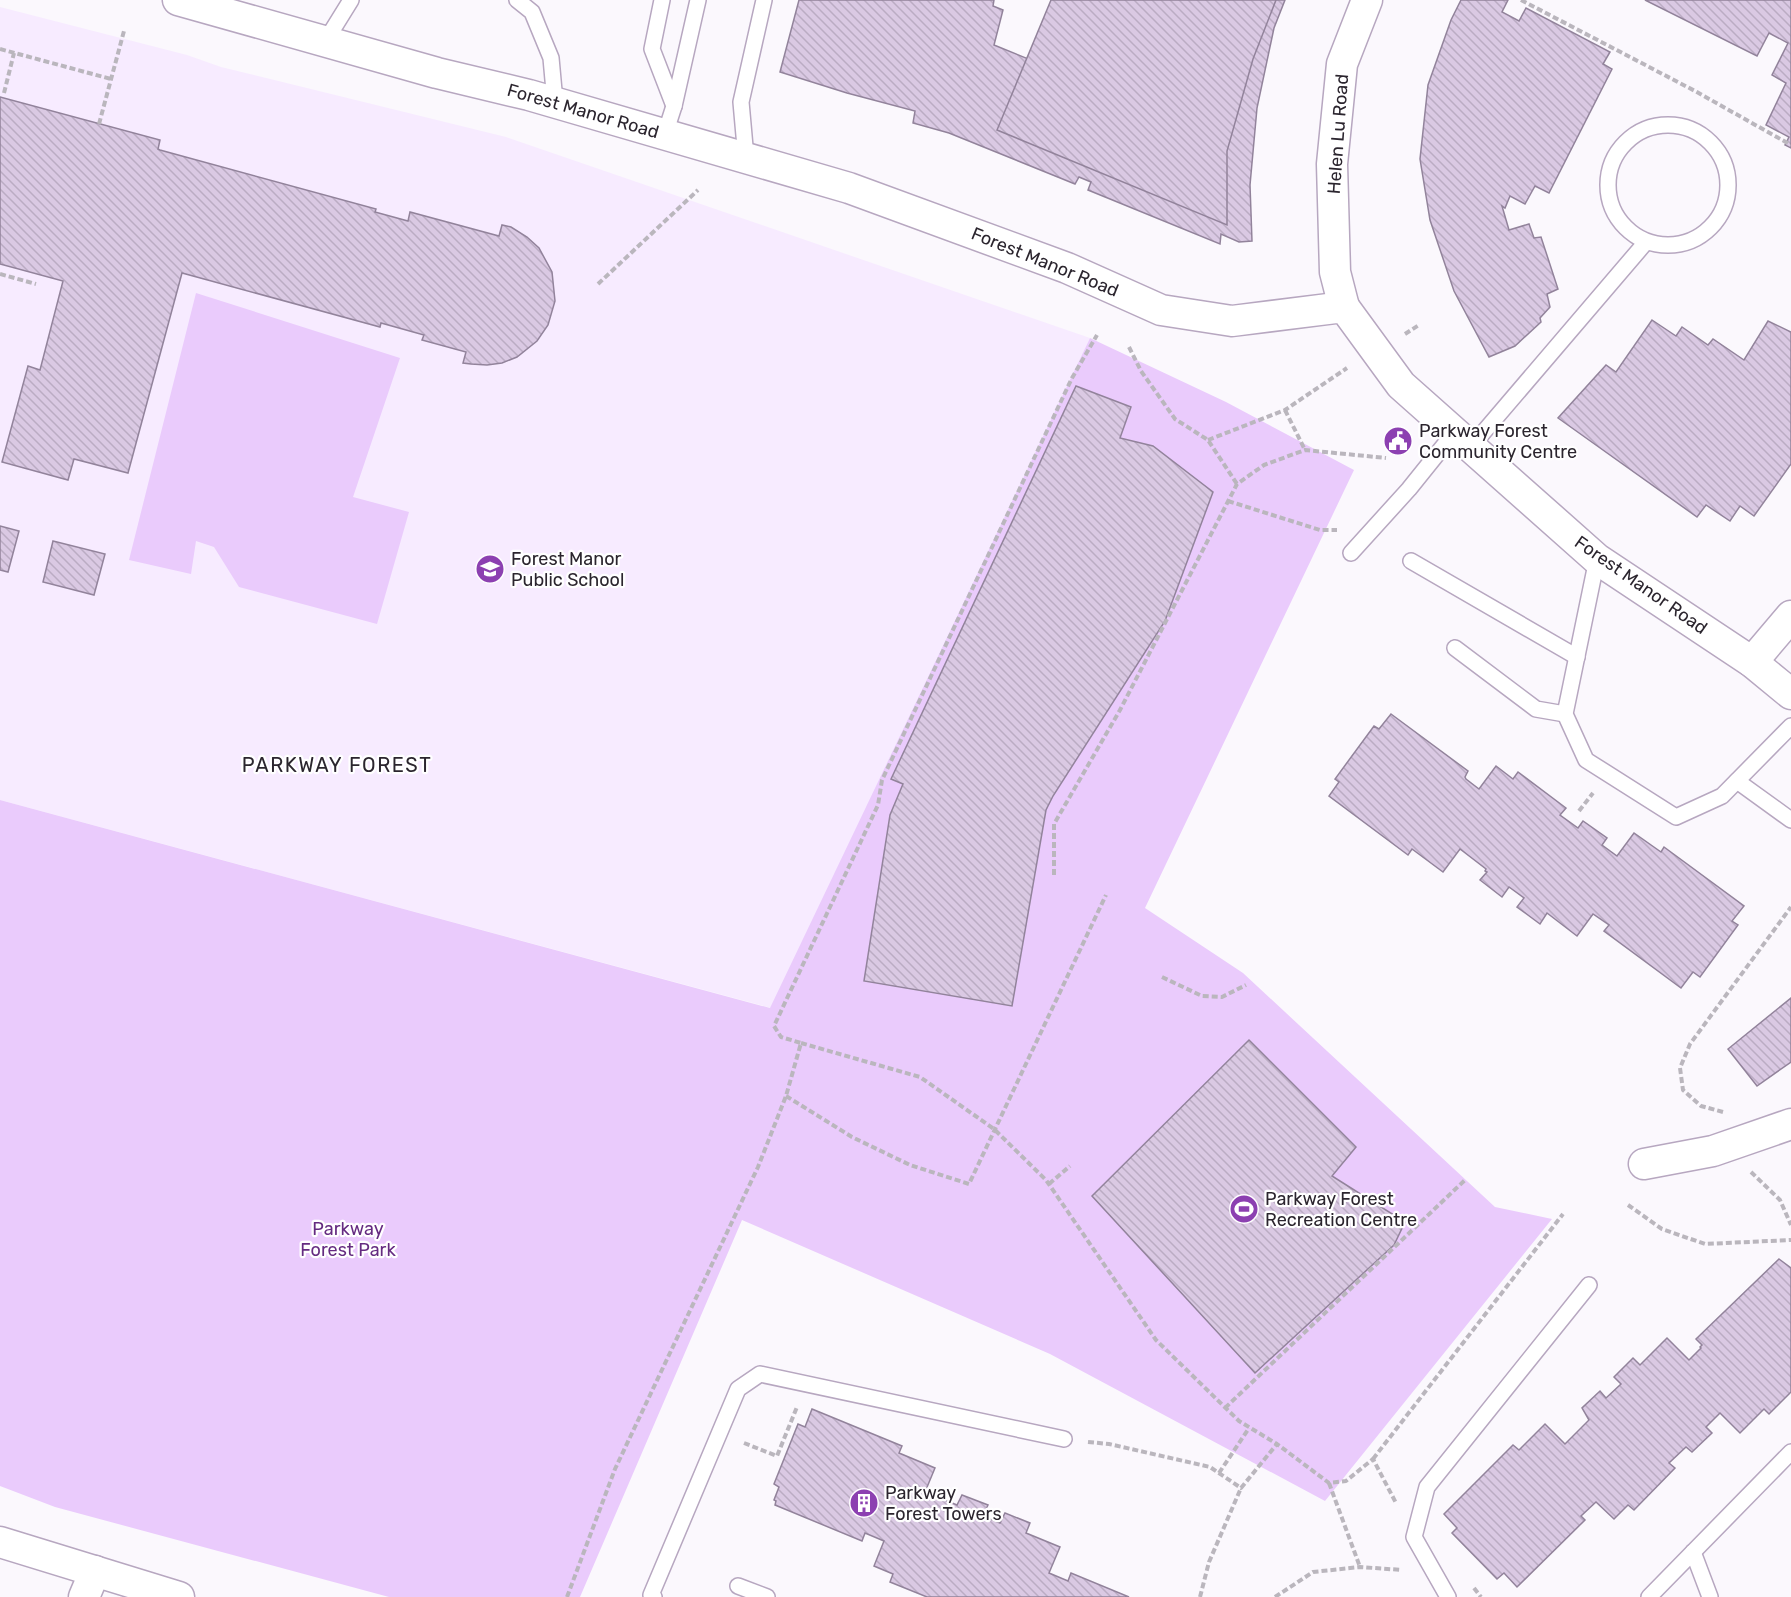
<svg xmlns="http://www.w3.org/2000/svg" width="1791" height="1597" viewBox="0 0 1791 1597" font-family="Rubik,sans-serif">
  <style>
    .built { fill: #f7ebff }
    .green { fill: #eacbfc }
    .building { fill: url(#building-back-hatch); stroke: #92839b; stroke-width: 1.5 }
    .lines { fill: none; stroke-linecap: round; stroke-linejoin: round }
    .service-casing { stroke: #b7a7c0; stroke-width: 18 }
    .minor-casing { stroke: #b7a7c0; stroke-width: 33 }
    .path { stroke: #bab6bd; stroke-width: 4; stroke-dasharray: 6 3; stroke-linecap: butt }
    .service { stroke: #fff; stroke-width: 15 }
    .minor { stroke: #fff; stroke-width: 30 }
    .labels { text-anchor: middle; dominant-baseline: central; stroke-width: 4.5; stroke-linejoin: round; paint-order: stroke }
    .street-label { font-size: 18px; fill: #2b252e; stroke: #fff }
    .poi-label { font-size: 18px; fill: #2b252e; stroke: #fff; text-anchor: start }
    .park-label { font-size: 18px; fill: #652b81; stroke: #fff }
    .neighbourhood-label { font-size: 20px; letter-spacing: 1.5px; fill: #2b252e; stroke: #fff }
  </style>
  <defs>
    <pattern id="building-back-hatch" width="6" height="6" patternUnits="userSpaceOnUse" patternTransform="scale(1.5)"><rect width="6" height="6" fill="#dac9e3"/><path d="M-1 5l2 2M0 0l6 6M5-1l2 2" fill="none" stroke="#bbacc3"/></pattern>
  </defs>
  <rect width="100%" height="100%" fill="#fbf8fd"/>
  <!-- built -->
  <polygon class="built" points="0,7 187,55 221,67 506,137 1090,338 771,1008 0,800"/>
  <!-- green -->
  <g class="green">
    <polygon points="196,293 400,358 353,497 409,512 377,624 239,587 214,547 196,541 191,574 129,560"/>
    <polygon points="1090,338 1226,402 1354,470 1145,908 1243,973 1495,1207 1552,1219 1325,1501 1050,1354 742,1220 580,1597 389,1597 55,1507 0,1486 0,800 770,1008"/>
  </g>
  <!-- building -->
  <g class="building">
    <polygon points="799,0 994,0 993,6 1003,10 994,45 1198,128 1213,40 1126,15 1130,0 1285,0 1274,28 1257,108 1250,185 1252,241 1239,242 1221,234 1220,244 1088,190 1091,182 1079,177 1075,184 949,133 913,123 915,111 847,93 780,72"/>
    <polygon points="1051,0 1276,0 1253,59 1227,151 1227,225 997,130"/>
    <polygon points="1461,0 1508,0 1502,12 1519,21 1526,8 1610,52 1603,64 1612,69 1549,193 1535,186 1525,204 1510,196 1505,208 1502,206 1509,230 1529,224 1534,238 1541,237 1558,289 1547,294 1550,307 1540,318 1541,322 1515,346 1489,357 1454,291 1430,220 1420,159 1428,85 1451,20"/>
    <polygon points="1645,0 1791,0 1791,148 1785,145 1789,137 1766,125 1786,83 1772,75 1788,43 1769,33 1757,56"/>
    <polygon points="0,97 160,140 158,149 160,150 376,209 375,212 408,221 410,212 499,236 502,225 511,227 527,237 539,248 552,272 555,301 548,325 537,341 517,357 502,363 487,365 471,364 463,363 466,352 422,340 424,335 381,323 380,327 182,273 128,473 74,459 68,480 2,462 28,366 40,370 63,281 0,264"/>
    <polygon points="1652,320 1676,336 1682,327 1708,345 1713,339 1744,360 1768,321 1791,332 1791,464 1754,516 1740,506 1730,521 1706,505 1697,517 1558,418 1606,365 1616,372"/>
    <polygon points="1076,386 1131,407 1120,438 1153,446 1213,492 1165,621 1053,796 1046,810 1012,1006 864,981 890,815 903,784 891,779"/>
    <polygon points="0,526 19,531 8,572 0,570"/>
    <polygon points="53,541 105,554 94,595 43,582"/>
    <polygon points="1391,714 1468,771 1465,777 1466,779 1479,789 1496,766 1513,779 1518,772 1566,808 1560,815 1578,828 1583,821 1607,838 1602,845 1617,856 1634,833 1661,852 1664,847 1744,906 1732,921 1738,925 1700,977 1693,972 1681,988 1604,931 1609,925 1593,914 1577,936 1547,913 1540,924 1517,907 1524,898 1509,887 1502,897 1480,880 1487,872 1485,871 1486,869 1460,849 1443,872 1412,849 1408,855 1329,796 1339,782 1335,779 1374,726 1379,729"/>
    <polygon points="1791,998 1791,1062 1757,1086 1728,1049"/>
    <polygon points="1249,1040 1356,1147 1332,1176 1405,1222 1394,1245 1255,1373 1092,1196"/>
    <polygon points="1779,1259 1791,1268 1791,1392 1769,1414 1764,1409 1740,1433 1720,1413 1706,1427 1712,1433 1692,1452 1686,1447 1669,1463 1675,1468 1634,1510 1628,1505 1614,1519 1596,1502 1581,1516 1585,1520 1517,1587 1504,1573 1497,1579 1452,1533 1457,1528 1444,1514 1513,1445 1519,1450 1545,1424 1565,1444 1589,1420 1582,1408 1600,1391 1606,1398 1621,1384 1614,1377 1633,1358 1640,1365 1667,1338 1689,1360 1701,1348 1700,1347 1702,1345 1696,1339"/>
    <polygon points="812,1409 902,1446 899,1453 935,1468 925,1492 957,1505 962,1495 988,1505 983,1516 1000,1523 1005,1513 1030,1523 1026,1533 1060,1547 1049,1573 1068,1581 1071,1573 1129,1597 927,1597 890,1582 893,1574 874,1566 884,1541 865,1533 862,1541 775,1505 776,1501 774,1500 779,1487 774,1484 798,1424 805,1427"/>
  </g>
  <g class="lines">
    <!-- service casing -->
    <g class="service-casing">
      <g id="service">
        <polyline points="517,0 532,12 551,58 555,102"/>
        <polyline points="662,0 652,49 674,106"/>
        <polyline points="325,42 351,0"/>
        <circle cx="1668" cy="185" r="60"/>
        <polyline points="665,134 674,106 698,0"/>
        <polyline points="746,158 741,102 764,0"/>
        <polyline points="1470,448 1646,242"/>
        <polyline points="1351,553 1409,489 1454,433"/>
        <polyline points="1597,559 1565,714 1586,760 1676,817 1722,796 1791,726"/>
        <polyline points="1411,561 1577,657"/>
        <polyline points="1455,648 1536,709 1565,714"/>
        <polyline points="1737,781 1791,820"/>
        <polyline points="1693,1552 1710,1597"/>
        <polyline points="738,1586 767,1597"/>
        <polyline points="654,1597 651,1595 738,1389 760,1374 1064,1439"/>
        <polyline points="1448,1597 1414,1537 1427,1487 1589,1285"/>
        <polyline points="1649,1597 1791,1452"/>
      </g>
    </g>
    <!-- minor casing -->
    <g class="minor-casing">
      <g id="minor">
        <polyline points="178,0 437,73 529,95 849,188 1067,268 1161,310 1232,321 1344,307 1401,385 1597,559 1752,662 1791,694"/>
        <polyline points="1344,307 1335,272 1332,164 1342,64 1367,0"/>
        <polyline points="1752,662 1791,616"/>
        <polyline points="1644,1164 1713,1151 1791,1124"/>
        <polyline points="0,1542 179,1597"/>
        <polyline points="84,1597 95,1571"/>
      </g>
    </g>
    <!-- path -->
    <g class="path">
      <polyline points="1521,0 1695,91 1791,145"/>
      <polyline points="0,49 111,79"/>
      <polyline points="4,93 14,53"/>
      <polyline points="99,124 124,31"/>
      <polyline points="0,274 36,284"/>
      <polyline points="598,284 698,190"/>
      <polyline points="1405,334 1419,325"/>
      <polyline points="1129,347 1141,371 1175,419 1208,440 1237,484"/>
      <polyline points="1285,410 1305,450"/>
      <polyline points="1208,440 1285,410 1347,368"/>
      <polyline points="1228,501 1320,530 1337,530"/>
      <polyline points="1579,811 1593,793"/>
      <polyline points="1054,875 1054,824 1120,710 1237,484 1264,465 1305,450 1386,458"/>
      <polyline points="1162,977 1202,996 1222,997 1246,985"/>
      <polyline points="801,1043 920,1077 994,1129 1046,1180 1156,1340 1239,1421 1277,1444"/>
      <polyline points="786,1096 852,1137 910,1165 969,1184 1106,895"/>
      <polyline points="1723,1112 1701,1106 1683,1090 1680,1068 1690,1044 1791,907"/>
      <polyline points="1751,1172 1780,1200 1791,1225"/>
      <polyline points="1049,1184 1070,1166"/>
      <polyline points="1628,1205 1662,1229 1705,1244 1791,1240"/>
      <polyline points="1225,1408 1465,1180"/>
      <polyline points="1088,1442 1109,1444 1210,1467 1241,1488 1277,1444 1329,1483 1346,1481 1373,1459 1396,1503"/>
      <polyline points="744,1443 777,1456 797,1407"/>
      <polyline points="1373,1459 1563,1214"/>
      <polyline points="1219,1473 1249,1428"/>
      <polyline points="1329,1483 1360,1567"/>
      <polyline points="1474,1588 1481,1597"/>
      <polyline points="567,1597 615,1469 758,1167 786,1096 801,1043 781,1037 774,1026 878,805 882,780 1072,378 1097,335"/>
      <polyline points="1200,1597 1209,1562 1241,1488"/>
      <polyline points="1275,1597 1313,1572 1360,1567 1402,1570"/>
    </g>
    <!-- service -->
    <use href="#service" class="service"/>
    <!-- minor -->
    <use href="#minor" class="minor"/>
  </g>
  <!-- icons -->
  <defs>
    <g id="civic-disc" transform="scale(1.5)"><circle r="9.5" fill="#8c40b1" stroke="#fff"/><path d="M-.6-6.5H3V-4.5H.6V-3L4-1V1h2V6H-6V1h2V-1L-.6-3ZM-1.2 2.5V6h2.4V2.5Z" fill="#fff"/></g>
    <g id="school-disc" transform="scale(1.5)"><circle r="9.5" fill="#8c40b1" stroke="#fff"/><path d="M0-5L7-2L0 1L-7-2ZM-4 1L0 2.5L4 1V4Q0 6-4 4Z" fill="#fff"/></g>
    <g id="stadium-disc" transform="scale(1.5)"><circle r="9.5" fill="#8c40b1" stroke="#fff"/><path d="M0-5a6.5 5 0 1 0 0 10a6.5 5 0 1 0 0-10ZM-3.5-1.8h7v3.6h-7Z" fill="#fff"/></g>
    <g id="building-disc" transform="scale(1.5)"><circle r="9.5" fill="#8c40b1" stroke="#fff"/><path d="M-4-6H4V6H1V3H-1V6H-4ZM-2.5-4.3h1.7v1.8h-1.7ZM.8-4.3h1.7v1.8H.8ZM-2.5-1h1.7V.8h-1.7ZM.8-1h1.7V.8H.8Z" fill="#fff"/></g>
  </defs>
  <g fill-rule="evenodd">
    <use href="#civic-disc" x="1398" y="441"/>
    <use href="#school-disc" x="490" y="569"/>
    <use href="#stadium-disc" x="1244" y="1209"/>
    <use href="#building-disc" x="864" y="1503"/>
  </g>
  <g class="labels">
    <!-- street labels -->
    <g class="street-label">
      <text transform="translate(583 111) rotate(16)">Forest Manor Road</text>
      <text transform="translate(1338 134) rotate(-86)">Helen Lu Road</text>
      <text transform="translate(1045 262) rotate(22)">Forest Manor Road</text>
      <text transform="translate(1641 585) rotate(35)">Forest Manor Road</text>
    </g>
    <!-- poi labels -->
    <g class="poi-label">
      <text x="1419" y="431">Parkway Forest<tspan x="1419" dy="21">Community Centre</tspan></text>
      <text x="511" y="559">Forest Manor<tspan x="511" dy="21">Public School</tspan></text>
      <text x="1265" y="1199">Parkway Forest<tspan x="1265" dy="21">Recreation Centre</tspan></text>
      <text x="885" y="1493">Parkway<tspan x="885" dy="21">Forest Towers</tspan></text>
    </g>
    <!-- park labels -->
    <g class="park-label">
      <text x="348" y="1229">Parkway<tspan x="348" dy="21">Forest Park</tspan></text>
    </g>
    <!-- neighbourhood labels -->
    <g class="neighbourhood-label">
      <text x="337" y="765">PARKWAY FOREST</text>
    </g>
  </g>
</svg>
